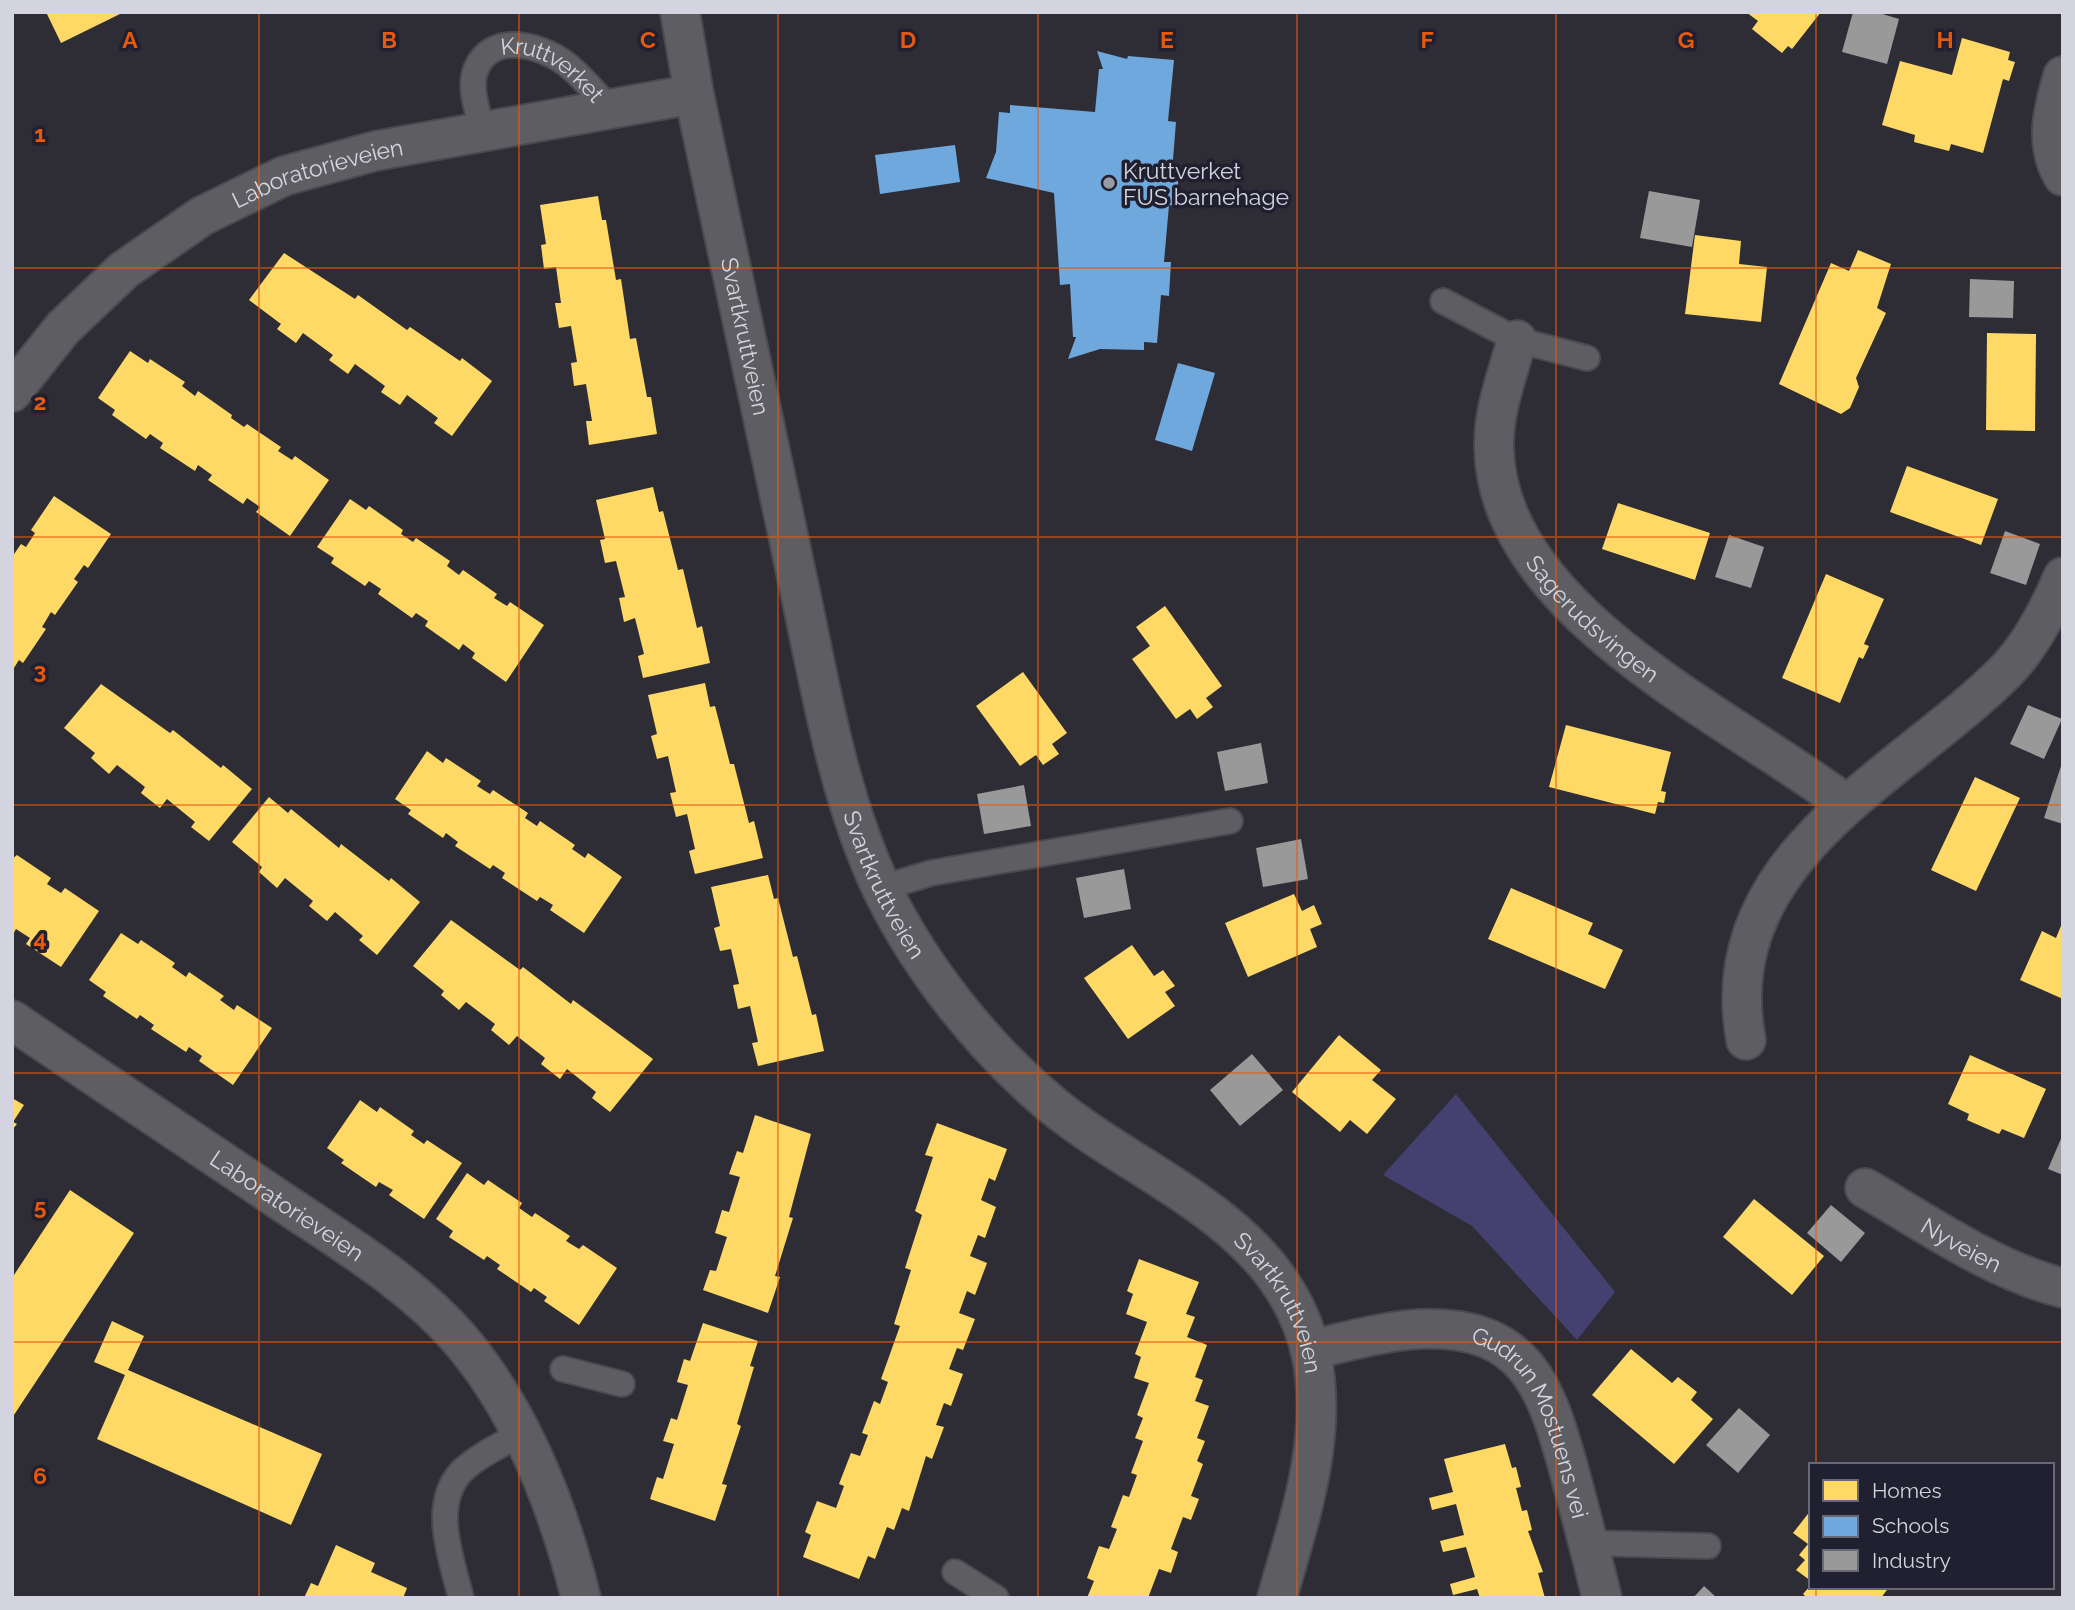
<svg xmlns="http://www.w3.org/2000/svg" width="2075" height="1610" viewBox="0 0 2075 1610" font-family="Raleway,sans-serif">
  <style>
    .green { fill: #444070 }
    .homes { fill: #ffd966 }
    .schools { fill: #6fa8dc }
    .industry { fill: #999 }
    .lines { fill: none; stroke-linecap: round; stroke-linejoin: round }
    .service-casing { stroke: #494950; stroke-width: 28 }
    .minor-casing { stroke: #494950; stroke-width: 42 }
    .tertiary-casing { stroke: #494950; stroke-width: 42 }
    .service { stroke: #5e5e62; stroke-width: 24 }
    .minor { stroke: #5e5e62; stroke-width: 38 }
    .tertiary { stroke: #5e5e62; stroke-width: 38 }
    .grid { fill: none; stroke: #e8590c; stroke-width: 2; stroke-opacity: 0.55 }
    .poi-dot { fill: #999aa4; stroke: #202030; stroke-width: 2.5 }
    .labels { text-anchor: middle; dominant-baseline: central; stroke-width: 7; stroke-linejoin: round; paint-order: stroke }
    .street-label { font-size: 23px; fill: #d3d4df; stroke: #202030 }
    .poi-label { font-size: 23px; fill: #d3d4df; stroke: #202030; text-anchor: start }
    .grid-label { font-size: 23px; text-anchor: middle; font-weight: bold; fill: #e8590c; stroke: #202030; stroke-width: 7; stroke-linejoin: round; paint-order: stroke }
  </style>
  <rect width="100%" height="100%" fill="#2e2d36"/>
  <!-- green -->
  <polygon class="green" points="1456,1094 1615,1292 1577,1340 1472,1226 1383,1175"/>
  <!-- homes -->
  <g class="homes">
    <polygon points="46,12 118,12 120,14 61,43"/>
    <polygon points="1746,12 1821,12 1792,49 1788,46 1782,53 1752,29 1758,21"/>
    <polygon points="1962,38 2010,52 2008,60 2015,62 2009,81 2003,79 1983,153 1951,144 1949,151 1914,142 1915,135 1882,125 1900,61 1952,75"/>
    <polygon points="598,196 602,220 606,220 616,280 621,279 630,339 636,338 647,397 651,397 657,434 589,445 586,421 592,421 586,384 574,386 571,363 577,362 571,326 559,328 555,303 561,303 556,267 544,269 541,245 546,244 540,205"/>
    <polygon points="1695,235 1741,241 1739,264 1767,267 1761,322 1685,314"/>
    <polygon points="1858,250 1891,264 1877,308 1886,313 1856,378 1859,387 1850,408 1841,414 1779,384 1831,263 1849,271"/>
    <polygon points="284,253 355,299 358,295 407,330 410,327 460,361 462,358 492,381 452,436 434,423 438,418 407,395 400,405 381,392 385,386 355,364 348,374 329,360 333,355 303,333 296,343 277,329 281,324 249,300"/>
    <polygon points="1987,333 2036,334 2035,431 1986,430"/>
    <polygon points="130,351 148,363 150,359 185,382 182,386 195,396 198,391 232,415 231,418 244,427 247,424 281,447 278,451 292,460 295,456 329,480 290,536 256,512 260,507 247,498 243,504 208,480 212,475 198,465 195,471 160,448 163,443 150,434 146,439 112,415 115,410 98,398"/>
    <polygon points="1907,466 1998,499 1981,545 1890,512"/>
    <polygon points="653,487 659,512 663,511 678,570 683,569 697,628 702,626 710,663 643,678 638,656 644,654 635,618 624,622 619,598 625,597 616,561 605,563 600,540 605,539 596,500"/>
    <polygon points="54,496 111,534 88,568 84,565 74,579 78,582 55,615 51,612 42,627 46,629 23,663 19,660 12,671 12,557 21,544 26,547 35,533 31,530"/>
    <polygon points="350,499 366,510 369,506 403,530 401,534 413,542 416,538 450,561 447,566 459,575 463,570 497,594 494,598 507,606 510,602 544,625 506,682 472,658 475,653 463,644 459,650 425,626 428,621 416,613 412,618 378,594 381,589 369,581 365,586 331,563 334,558 317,547"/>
    <polygon points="1618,503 1710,533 1695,580 1602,549"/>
    <polygon points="1826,574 1884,599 1864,644 1869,646 1863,659 1859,657 1840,703 1782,678"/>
    <polygon points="1165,606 1222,686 1206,698 1213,707 1197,719 1190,709 1176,719 1132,659 1150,646 1136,627"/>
    <polygon points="1023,672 1067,733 1052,744 1059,754 1043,765 1036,755 1020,766 976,706"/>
    <polygon points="705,683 710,707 715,706 730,764 734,764 749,823 754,821 763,858 695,874 689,851 695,849 687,814 676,817 670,793 676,792 668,756 657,759 651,736 657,734 648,695"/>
    <polygon points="101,684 170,733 173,730 221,768 223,765 252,789 209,841 191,827 195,822 167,799 160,808 141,793 145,787 117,765 109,774 91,758 95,753 64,728"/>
    <polygon points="1566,725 1671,752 1661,791 1666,792 1664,803 1658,802 1655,814 1549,787"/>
    <polygon points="427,751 443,763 446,758 481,781 477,786 490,794 493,790 528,813 525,818 537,826 540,821 575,845 572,849 585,858 588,853 622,877 584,933 550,910 553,905 540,897 537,901 502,878 505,873 493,865 490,869 455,846 458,842 446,833 443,838 408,814 411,810 395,799"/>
    <polygon points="1975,777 2020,798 1976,891 1931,870"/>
    <polygon points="269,797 288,813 291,809 339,848 341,844 389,881 391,878 420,902 377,955 359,940 363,936 335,912 327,921 309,906 313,901 285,878 277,888 259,872 262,867 232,842"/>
    <polygon points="17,855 51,878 47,884 61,893 65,888 99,911 61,967 26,944 30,938 16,929 12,936 12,859"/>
    <polygon points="768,875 774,899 778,898 793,957 797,956 812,1015 816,1014 824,1051 758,1066 752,1043 758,1042 750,1006 738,1009 733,985 739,984 731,949 720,951 714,928 720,926 711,887"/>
    <polygon points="1511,888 1593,923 1588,934 1623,950 1605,989 1488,939"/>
    <polygon points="1294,894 1302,911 1314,905 1322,924 1310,929 1317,947 1248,977 1225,923"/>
    <polygon points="451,920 520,970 523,967 571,1004 573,1000 653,1059 610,1112 592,1098 596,1092 567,1069 560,1079 541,1064 545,1058 517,1036 509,1045 491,1030 495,1024 466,1002 459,1010 441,995 444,991 413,966"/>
    <polygon points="2063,921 2063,999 2020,980 2042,931 2056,938"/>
    <polygon points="121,933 138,944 141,940 175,963 172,967 186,977 189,972 224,996 220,1000 234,1010 237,1005 272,1028 233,1085 199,1061 202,1056 189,1047 186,1052 151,1029 154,1025 140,1015 137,1019 103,996 106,992 89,980"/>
    <polygon points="1132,945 1154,976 1163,970 1175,986 1165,992 1175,1006 1128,1039 1084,978"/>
    <polygon points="1339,1035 1381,1070 1372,1080 1396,1099 1367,1134 1350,1120 1340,1132 1292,1092"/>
    <polygon points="1970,1055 2046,1089 2024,1138 2002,1129 1999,1134 1967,1120 1969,1114 1948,1104"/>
    <polygon points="12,1098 24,1105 13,1122 17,1124 12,1130"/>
    <polygon points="360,1100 377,1112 380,1107 414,1131 411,1135 424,1144 427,1140 462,1163 424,1219 389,1195 393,1190 379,1182 376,1187 341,1163 344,1160 327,1148"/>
    <polygon points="755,1115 811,1134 789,1217 793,1218 775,1276 780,1277 768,1313 703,1290 710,1270 716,1271 727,1237 715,1233 722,1210 729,1212 740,1177 729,1174 737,1151 743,1153"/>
    <polygon points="937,1123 1007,1149 995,1181 989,1178 981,1200 996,1207 985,1238 978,1235 970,1256 987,1263 975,1295 967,1291 959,1313 975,1319 963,1350 957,1348 949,1369 963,1374 951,1406 944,1403 936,1425 944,1427 932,1459 926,1456 909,1511 902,1508 894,1530 887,1527 875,1559 868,1556 859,1579 803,1557 811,1535 805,1532 817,1501 836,1508 844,1486 839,1484 851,1453 860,1456 868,1435 862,1433 874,1401 880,1404 888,1382 881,1379 900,1326 894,1324 911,1270 905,1268 922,1215 915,1211 933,1157 925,1155"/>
    <polygon points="467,1173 484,1185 488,1180 522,1203 519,1208 532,1217 535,1213 570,1236 566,1241 579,1249 583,1245 617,1268 579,1325 544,1301 547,1297 534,1288 531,1292 497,1269 500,1265 487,1256 484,1260 449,1237 453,1231 436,1219"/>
    <polygon points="70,1190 134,1233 12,1418 12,1278"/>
    <polygon points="1754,1199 1824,1256 1792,1295 1723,1237"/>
    <polygon points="1139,1259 1199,1282 1186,1314 1195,1317 1187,1337 1207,1345 1195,1377 1203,1380 1195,1401 1209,1406 1197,1438 1205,1441 1197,1461 1203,1464 1191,1496 1199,1499 1191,1520 1183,1517 1171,1549 1178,1552 1171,1573 1159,1569 1148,1598 1087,1598 1094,1581 1087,1578 1099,1546 1109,1549 1117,1529 1111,1527 1123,1495 1129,1497 1137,1475 1131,1473 1143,1441 1135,1438 1143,1418 1137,1415 1149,1383 1134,1378 1141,1357 1135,1354 1147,1322 1126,1314 1133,1294 1127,1291"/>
    <polygon points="112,1321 144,1336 128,1370 322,1454 291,1525 97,1439 125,1375 94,1362"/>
    <polygon points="703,1323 758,1341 750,1366 754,1367 737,1424 741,1426 722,1484 727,1485 715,1521 650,1499 657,1477 663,1479 674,1444 663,1441 671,1418 677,1420 688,1385 677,1382 684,1359 690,1361"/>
    <polygon points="1631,1349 1672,1383 1678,1377 1697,1392 1691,1400 1713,1419 1674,1464 1592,1395"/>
    <polygon points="1505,1444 1512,1468 1516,1467 1521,1487 1516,1488 1522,1511 1527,1510 1532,1530 1528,1531 1543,1572 1538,1573 1545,1598 1480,1598 1477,1589 1453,1595 1450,1584 1475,1577 1466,1547 1443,1552 1440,1541 1464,1535 1456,1504 1432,1510 1429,1498 1453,1492 1444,1459"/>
    <polygon points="1811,1510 1811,1581 1796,1570 1805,1560 1799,1555 1808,1544 1793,1533"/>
    <polygon points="336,1545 375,1563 371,1572 407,1588 403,1598 304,1598 311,1583 318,1586"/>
    <polygon points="1811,1585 1811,1587 1889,1587 1881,1598 1807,1598 1803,1594"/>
  </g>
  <!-- schools -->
  <g class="schools">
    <polygon points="1097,51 1127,59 1128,56 1174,60 1168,121 1176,122 1172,172 1179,173 1176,206 1169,205 1164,262 1171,262 1169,296 1161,295 1157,343 1144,342 1144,350 1100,349 1068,359 1076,337 1073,337 1070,284 1060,285 1054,193 986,178 996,152 999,112 1010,113 1010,105 1095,112 1099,69 1103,69"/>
    <polygon points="955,145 960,182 880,194 875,155"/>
    <polygon points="1178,363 1215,373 1192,451 1155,440"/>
  </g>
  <!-- industry -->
  <g class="industry">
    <polygon points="1853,12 1876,12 1899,19 1887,64 1842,52"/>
    <polygon points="1649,191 1700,200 1692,247 1640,238"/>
    <polygon points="1970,279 2014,281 2013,318 1969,317"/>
    <polygon points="2005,531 2040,544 2026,585 1990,573"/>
    <polygon points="1729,535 1764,547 1751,588 1715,577"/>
    <polygon points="2028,705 2062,719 2044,759 2010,744"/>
    <polygon points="1261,743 1268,783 1225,791 1217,752"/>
    <polygon points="2062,763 2063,763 2063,824 2044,818"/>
    <polygon points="1024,785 1031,826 984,834 977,794"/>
    <polygon points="1301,839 1308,879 1263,887 1256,848"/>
    <polygon points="1124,869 1131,909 1084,918 1076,878"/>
    <polygon points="1252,1054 1283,1090 1240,1126 1210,1090"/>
    <polygon points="2063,1134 2063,1175 2048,1169"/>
    <polygon points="1831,1205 1865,1233 1841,1262 1807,1233"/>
    <polygon points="1739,1408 1770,1435 1738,1473 1706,1445"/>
    <polygon points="1704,1586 1717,1598 1693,1598"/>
  </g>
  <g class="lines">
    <!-- service casing -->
    <g class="service-casing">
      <g id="service">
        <path id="s1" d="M 483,133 C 479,114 468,88 476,69 C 492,31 540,45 565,63 C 582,76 597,95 611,110"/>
        <polyline points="1443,301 1517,340 1587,358"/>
        <polyline points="882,888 931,873 1230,821"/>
        <polyline points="563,1369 622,1384"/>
        <polyline points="1588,1543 1708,1546"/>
        <polyline points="955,1572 996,1598"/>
        <path d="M 461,1598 C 452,1560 430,1506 461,1472 C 477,1456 501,1445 521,1434"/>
      </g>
    </g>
    <!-- minor casing -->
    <g class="minor-casing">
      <g id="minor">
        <path d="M 2063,76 C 2053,110 2044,143 2063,176"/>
        <path id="s2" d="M 1517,340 C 1507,376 1493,411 1494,448 C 1497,612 1733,718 1846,804"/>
        <path id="s3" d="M 12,392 L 63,328 L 124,270 L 202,216 L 284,176 L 375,151 L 694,94"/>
        <path id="s4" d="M 12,1020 C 101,1081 191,1140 281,1201 C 342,1242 408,1281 457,1336 C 520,1408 558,1506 581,1598"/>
        <path d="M 1746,1040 C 1712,859 1899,778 2005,672 C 2031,646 2049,610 2063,577"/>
        <path id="s5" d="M 1865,1188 C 1928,1224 1992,1270 2063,1288"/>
        <path id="s6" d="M 1310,1350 C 1346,1342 1383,1331 1420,1329 C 1527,1325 1546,1387 1570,1474 C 1581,1515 1592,1557 1602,1598"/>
      </g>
    </g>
    <!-- tertiary casing -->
    <g class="tertiary-casing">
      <g id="tertiary">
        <path id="s7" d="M 680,12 L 694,94 C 730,256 763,419 798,582 C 820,684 837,794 882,889 C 921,969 982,1046 1051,1104 C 1143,1180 1281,1222 1311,1353 C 1329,1436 1299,1520 1277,1598"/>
      </g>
    </g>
    <!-- service -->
    <use href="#service" class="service"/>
    <!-- minor -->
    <use href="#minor" class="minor"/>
    <!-- tertiary -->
    <use href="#tertiary" class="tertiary"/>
  </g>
  <!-- grid -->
  <path class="grid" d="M 259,12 L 259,1598M 519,12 L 519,1598M 778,12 L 778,1598M 1038,12 L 1038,1598M 1297,12 L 1297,1598M 1556,12 L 1556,1598M 1816,12 L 1816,1465M 12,268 L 2063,268M 12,537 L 2063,537M 12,805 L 2063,805M 12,1073 L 2063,1073M 12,1342 L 2063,1342M 1816,1587 L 1816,1598"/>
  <!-- markers -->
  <circle class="poi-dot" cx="1109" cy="183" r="7"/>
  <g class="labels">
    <!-- street labels -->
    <g class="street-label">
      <text stroke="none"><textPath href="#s1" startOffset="159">Kruttverket</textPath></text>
      <text stroke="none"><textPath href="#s3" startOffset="385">Laboratorieveien</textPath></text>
      <text stroke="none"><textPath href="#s7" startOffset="331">Svartkruttveien</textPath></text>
      <text stroke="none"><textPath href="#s2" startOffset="315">Sagerudsvingen</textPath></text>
      <text stroke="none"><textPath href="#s7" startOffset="898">Svartkruttveien</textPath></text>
      <text stroke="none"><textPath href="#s4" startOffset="332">Laboratorieveien</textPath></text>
      <text stroke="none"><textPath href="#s5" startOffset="112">Nyveien</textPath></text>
      <text stroke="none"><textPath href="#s7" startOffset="1486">Svartkruttveien</textPath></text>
      <text stroke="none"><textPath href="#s6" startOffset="278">Gudrun Mostuens vei</textPath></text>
    </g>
    <!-- poi labels -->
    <g class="poi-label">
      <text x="1123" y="170">Kruttverket<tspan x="1123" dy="26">FUS barnehage</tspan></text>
    </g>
  </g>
  <g class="grid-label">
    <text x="130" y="48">A</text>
    <text x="389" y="48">B</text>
    <text x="648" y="48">C</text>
    <text x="908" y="48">D</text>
    <text x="1167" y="48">E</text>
    <text x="1427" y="48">F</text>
    <text x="1686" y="48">G</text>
    <text x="1945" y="48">H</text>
    <text x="40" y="142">1</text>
    <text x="40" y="410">2</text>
    <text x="40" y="679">3</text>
    <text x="40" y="947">4</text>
    <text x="40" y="1215">5</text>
    <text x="40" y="1484">6</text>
  </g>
  <!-- border -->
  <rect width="2075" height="1610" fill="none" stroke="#d3d4df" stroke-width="28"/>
  <!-- legend -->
  <rect x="1809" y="1463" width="245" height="126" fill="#202030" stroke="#686876" stroke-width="2"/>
  <rect x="1823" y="1480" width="35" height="21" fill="#ffd966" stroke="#686876" stroke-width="2"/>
  <text x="1872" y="1498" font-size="21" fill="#d3d4df">Homes</text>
  <rect x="1823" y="1516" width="35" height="21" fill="#6fa8dc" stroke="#686876" stroke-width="2"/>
  <text x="1872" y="1533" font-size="21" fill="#d3d4df">Schools</text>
  <rect x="1823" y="1550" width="35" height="21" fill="#999999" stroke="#686876" stroke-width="2"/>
  <text x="1872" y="1568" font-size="21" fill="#d3d4df">Industry</text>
</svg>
